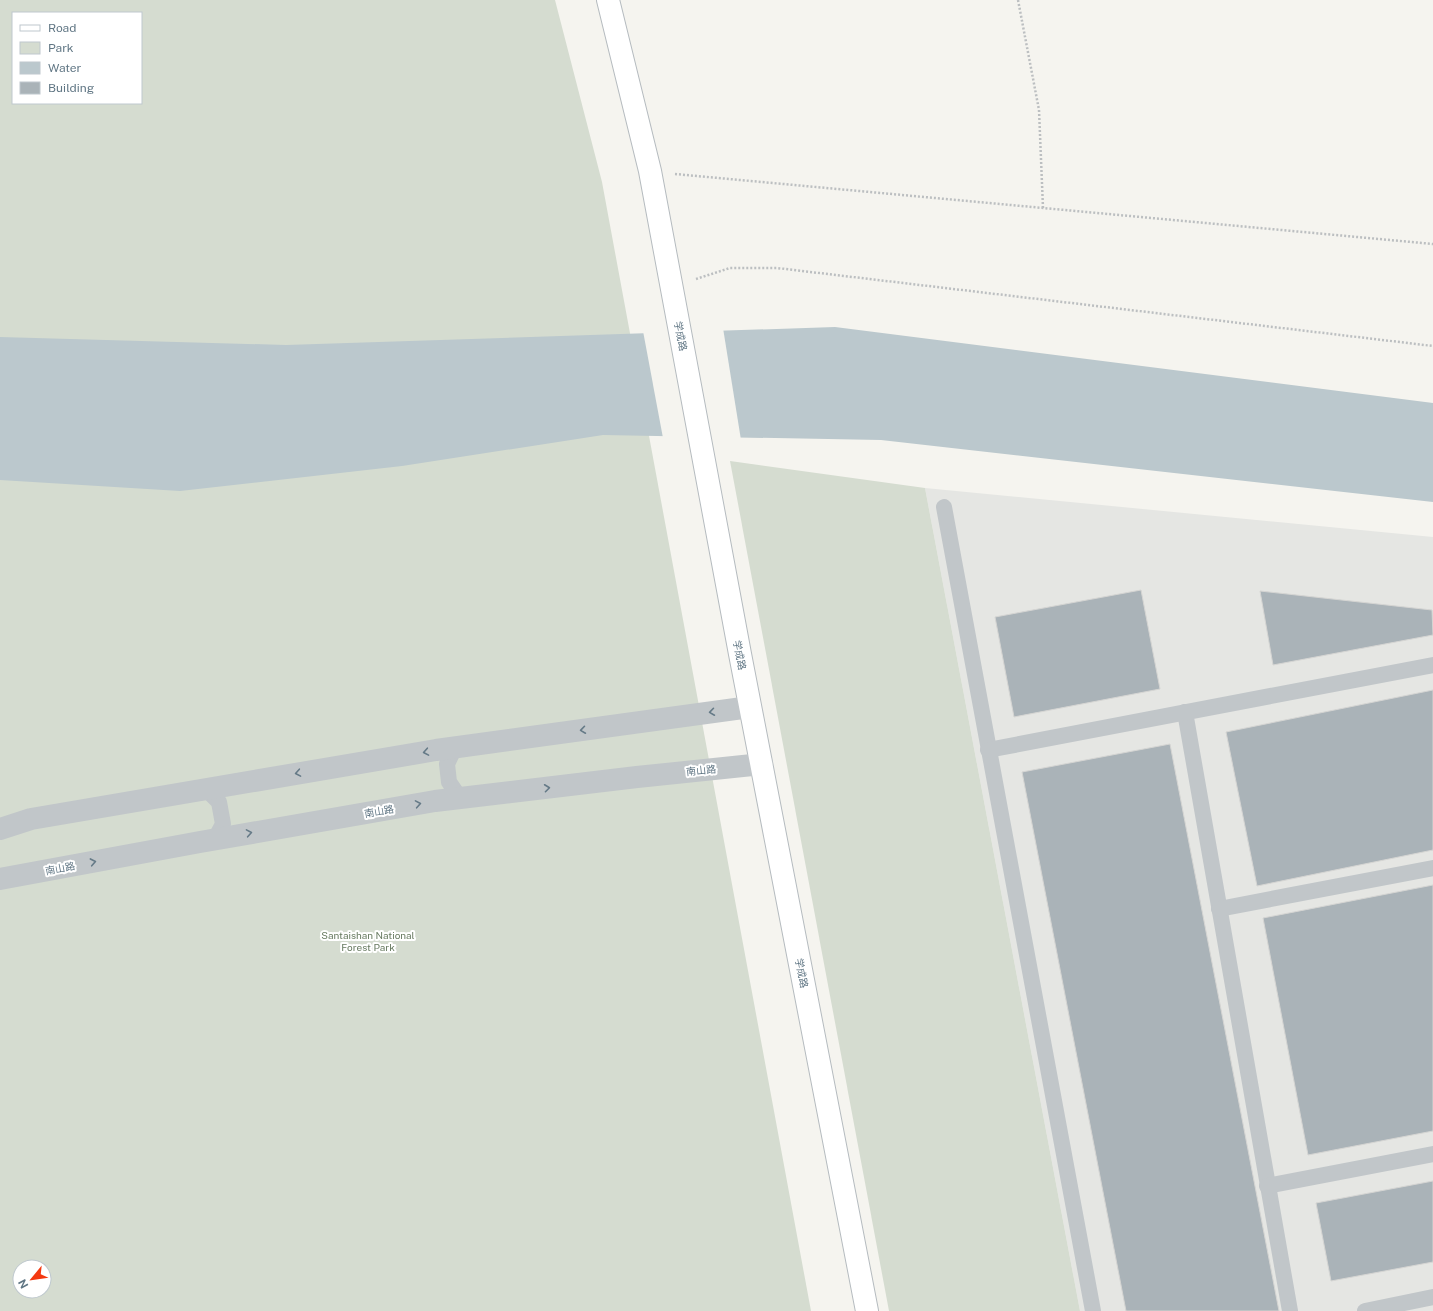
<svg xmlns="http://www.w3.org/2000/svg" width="1433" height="1311" viewBox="0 0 1433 1311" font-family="'Public Sans','Noto Sans SC',sans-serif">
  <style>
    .built { fill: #e5e6e3 }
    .green { fill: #d5dcd0; fill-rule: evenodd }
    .water { fill: #bbc8cd }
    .pier { fill: #f5f4ef }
    .building { fill: #aab3b8; stroke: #d5d5d3 }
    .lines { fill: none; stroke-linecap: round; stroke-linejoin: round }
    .secondary-casing { stroke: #b5bbbf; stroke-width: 24 }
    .path { stroke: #bcbfc1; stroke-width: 2.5; stroke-dasharray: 2 2; stroke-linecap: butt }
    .lane { stroke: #c1c6c9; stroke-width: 16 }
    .street { stroke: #c1c6c9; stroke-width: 22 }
    .secondary { stroke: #fff; stroke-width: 22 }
    .oneway { stroke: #657a87 }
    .labels { text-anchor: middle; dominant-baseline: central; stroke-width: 4; stroke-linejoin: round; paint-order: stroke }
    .street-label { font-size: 10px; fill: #607684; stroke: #fff }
    .park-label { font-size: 10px; fill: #677a60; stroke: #fff }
  </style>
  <rect width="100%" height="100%" fill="#f5f4ef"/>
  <!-- built -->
  <polygon class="built" points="925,488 1433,537 1433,1311 1080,1311"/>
  <!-- green -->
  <g class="green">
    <path d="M 0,0 L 555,0 L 602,182 L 811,1311 L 0,1311 ZM 13,13 L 141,13 L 141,103 L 13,103 ZM 20,1267 L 44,1267 L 44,1291 L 20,1291 Z"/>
    <polygon points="730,461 925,488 1080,1311 889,1311"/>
  </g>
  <!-- water -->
  <polygon class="water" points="835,327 1433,403 1433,502 881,440 603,435 402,466 180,491 0,480 0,337 286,345"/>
  <!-- pier -->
  <polygon class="pier" points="723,328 741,440 663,438 643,331"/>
  <!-- building -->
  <g class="building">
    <polygon points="1141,590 1160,689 1014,717 995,617"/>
    <polygon points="1260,591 1432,610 1433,635 1273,665"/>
    <polygon points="1433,690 1433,850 1257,886 1226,732"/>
    <polygon points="1170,744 1279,1311 1126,1311 1022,772"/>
    <polygon points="1433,885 1433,1131 1308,1155 1263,918"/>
    <polygon points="1433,1181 1433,1262 1331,1281 1316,1203"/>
  </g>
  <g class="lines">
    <!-- secondary casing -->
    <g class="secondary-casing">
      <polyline id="secondary" points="608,0 650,171 740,654 867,1311"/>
    </g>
    <!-- path -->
    <g class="path">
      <polyline points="1018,0 1039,110 1043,208"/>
      <polyline points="675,174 1433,244"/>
      <polyline points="696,279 730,268 777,268 1433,346"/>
    </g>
    <!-- lane -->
    <g class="lane">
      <polyline points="944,507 1093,1311"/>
      <polyline points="1185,712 1290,1311"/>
      <polyline points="455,747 447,764 449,782 460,798"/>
      <polyline points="988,750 1433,665"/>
      <polyline points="206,789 219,802 223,824 215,839"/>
      <polyline points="1219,909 1433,868"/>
      <polyline points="1267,1186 1433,1154"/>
      <polyline points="1365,1311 1433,1297"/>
    </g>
    <!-- street -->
    <g class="street">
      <polyline points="0,829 31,819 436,750 750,707"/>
      <polyline points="0,879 200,842 435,801 637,777 762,764"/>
    </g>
    <!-- secondary -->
    <use href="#secondary" class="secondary"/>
  </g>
  <!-- one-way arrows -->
  <defs><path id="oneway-chevron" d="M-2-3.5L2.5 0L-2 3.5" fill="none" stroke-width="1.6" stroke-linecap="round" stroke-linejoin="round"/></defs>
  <g class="oneway">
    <use href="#oneway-chevron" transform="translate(712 712) rotate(172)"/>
    <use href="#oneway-chevron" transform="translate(583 730) rotate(172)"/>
    <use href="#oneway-chevron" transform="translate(426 752) rotate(170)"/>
    <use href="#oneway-chevron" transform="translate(298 773) rotate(170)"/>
    <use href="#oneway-chevron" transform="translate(547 788) rotate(-7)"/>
    <use href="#oneway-chevron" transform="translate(418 804) rotate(-10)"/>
    <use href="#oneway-chevron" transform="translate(249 833) rotate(-10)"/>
    <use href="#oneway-chevron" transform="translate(93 862) rotate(-11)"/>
  </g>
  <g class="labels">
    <!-- street labels -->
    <g class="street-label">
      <text transform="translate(681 336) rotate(79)">学成路</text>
      <text transform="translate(740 655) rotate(79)">学成路</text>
      <text transform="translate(701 770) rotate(-6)">南山路</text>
      <text transform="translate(379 811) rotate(-10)">南山路</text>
      <text transform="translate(60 868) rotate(-11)">南山路</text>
      <text transform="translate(802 973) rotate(79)">学成路</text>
    </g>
    <!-- park labels -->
    <g class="park-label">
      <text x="368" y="935">Santaishan National<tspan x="368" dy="12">Forest Park</tspan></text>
    </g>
  </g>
  <!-- legend -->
  <rect x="12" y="12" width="130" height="92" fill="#ffffff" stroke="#bfc8ce"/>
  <rect x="20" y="25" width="20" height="6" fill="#ffffff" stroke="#bfc8ce"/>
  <text x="48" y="32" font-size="12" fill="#607684">Road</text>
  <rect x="20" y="42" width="20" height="12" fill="#d5dcd0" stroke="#bfc8ce"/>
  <text x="48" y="52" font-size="12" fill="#607684">Park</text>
  <rect x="20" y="62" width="20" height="12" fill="#bbc8cd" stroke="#bfc8ce"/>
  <text x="48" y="72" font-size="12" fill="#607684">Water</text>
  <rect x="20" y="82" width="20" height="12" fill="#aab3b8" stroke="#bfc8ce"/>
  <text x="48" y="92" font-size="12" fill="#607684">Building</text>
  <!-- north arrow -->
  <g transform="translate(32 1279) rotate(241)"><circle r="19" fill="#ffffff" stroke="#bfc8ce"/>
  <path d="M0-3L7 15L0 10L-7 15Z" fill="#f43810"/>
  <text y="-6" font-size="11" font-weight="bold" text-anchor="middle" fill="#607684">N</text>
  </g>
</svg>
